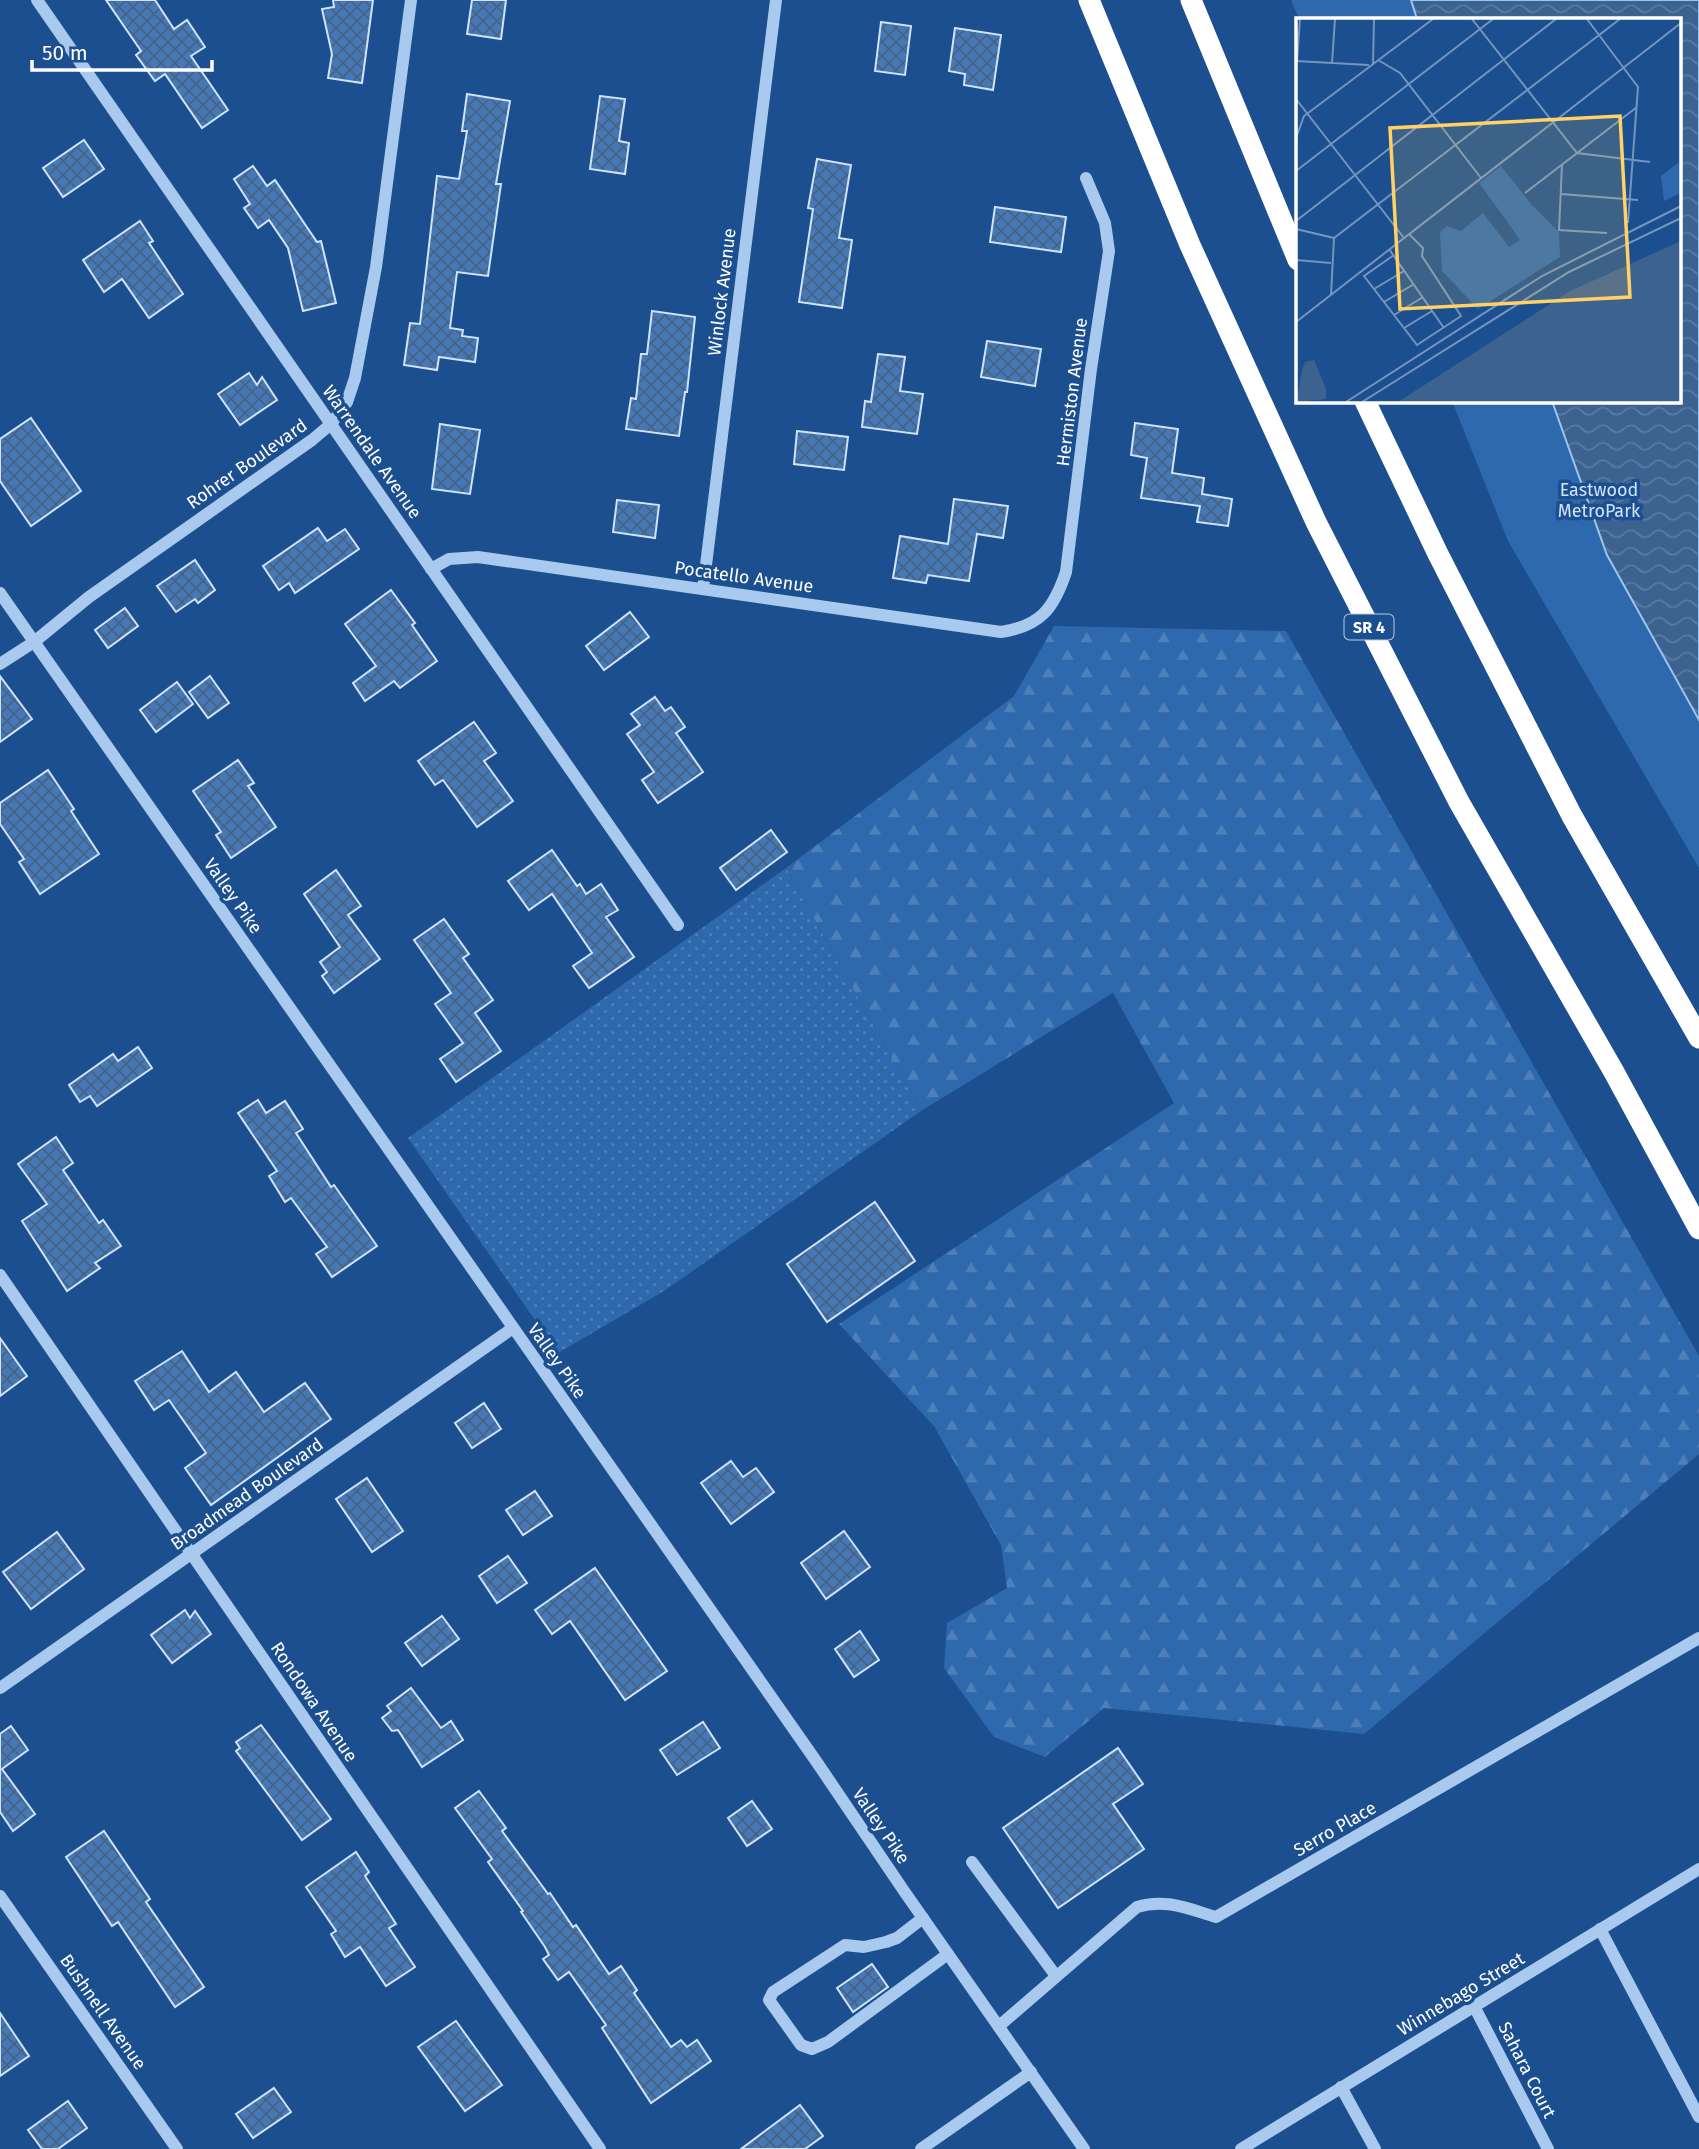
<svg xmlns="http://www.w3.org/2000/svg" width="1699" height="2149" viewBox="0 0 1699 2149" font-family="'Fira Sans',sans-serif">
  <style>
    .grass { fill: url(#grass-dots) }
    .forest { fill: url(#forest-firs) }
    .park { fill: #2e69ad }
    .water { fill: url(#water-waves); stroke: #9cc4f0; stroke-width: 2 }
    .building { fill: url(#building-cross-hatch); stroke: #cfe3fa; stroke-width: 2 }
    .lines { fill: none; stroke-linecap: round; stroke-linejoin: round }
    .minor { stroke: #a9c9ee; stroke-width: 12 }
    .highway { stroke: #fff; stroke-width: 21 }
    .labels { text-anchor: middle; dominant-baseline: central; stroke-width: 7; stroke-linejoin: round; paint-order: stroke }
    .shield { fill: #1b4f8f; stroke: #bbcadd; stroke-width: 2 }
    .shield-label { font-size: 16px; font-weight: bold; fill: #fff }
    .street-label { font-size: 18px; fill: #fff; stroke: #1b4f8f }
    .park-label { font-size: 18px; fill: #cfe3fa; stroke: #1b4f8f }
    .inset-road { fill: none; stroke: #7695bc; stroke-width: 2 }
    .view { fill: #ffd166; fill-opacity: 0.15; stroke: #ffd166; stroke-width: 3.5 }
    .inset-edge { fill: none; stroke: #fff; stroke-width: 3.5 }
  </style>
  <defs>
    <pattern id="grass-dots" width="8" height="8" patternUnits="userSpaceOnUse" patternTransform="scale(1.75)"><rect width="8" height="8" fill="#2e69ad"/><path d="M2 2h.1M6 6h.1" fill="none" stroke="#4d80b9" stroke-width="1.8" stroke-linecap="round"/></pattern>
    <pattern id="forest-firs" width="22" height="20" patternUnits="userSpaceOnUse" patternTransform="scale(1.75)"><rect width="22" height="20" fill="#2e69ad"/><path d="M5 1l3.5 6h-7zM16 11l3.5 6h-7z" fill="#4d80b9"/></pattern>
    <pattern id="water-waves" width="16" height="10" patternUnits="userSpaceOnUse" patternTransform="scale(1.75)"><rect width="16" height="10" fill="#3c6290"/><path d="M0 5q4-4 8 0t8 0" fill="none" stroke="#597aa1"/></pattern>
    <pattern id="building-cross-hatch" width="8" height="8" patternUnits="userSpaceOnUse" patternTransform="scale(1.75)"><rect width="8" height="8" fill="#4478b7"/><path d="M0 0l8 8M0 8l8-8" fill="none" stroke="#486282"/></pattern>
  </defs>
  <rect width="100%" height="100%" fill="#1b4f8f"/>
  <!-- grass -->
  <polygon class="grass" points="786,868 921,1111 664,1291 558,1353 408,1138"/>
  <!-- forest -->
  <polygon class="forest" points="1054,626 1286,631 1699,1356 1699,1454 1364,1734 1104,1708 1045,1757 994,1737 944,1668 947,1623 1007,1588 1001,1545 934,1426 839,1324 1174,1103 1113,993 921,1111 786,868 1014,696"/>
  <!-- park -->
  <polygon class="park" points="1291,0 1699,0 1699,868 1508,541 1452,401 1680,401 1680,19 1299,19"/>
  <!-- water -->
  <polygon class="water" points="1411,0 1699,0 1699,720 1607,555 1552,401 1680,401 1680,19 1417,19"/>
  <!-- building -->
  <g class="building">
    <polygon points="106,0 155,0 174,29 187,20 205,47 191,56 228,110 202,128 165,74 155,81 136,55 141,51"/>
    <polygon points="333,0 373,0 362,83 328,78 332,54 322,9 334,7"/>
    <polygon points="472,0 506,0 501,39 467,34"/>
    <polygon points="881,22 911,26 905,75 875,71"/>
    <polygon points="955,28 1001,35 993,90 964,85 965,74 949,71"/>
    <polygon points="467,94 510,101 496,184 501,184 488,276 457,272 450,328 463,330 462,336 478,338 475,362 439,357 437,370 404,365 410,323 420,324 437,176 459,179 467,131 462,131"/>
    <polygon points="600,96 625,99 619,141 629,143 625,174 590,169"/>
    <polygon points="84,140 104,169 63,197 43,168"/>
    <polygon points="817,159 851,165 839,238 852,240 842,308 799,302 813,209 808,208"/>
    <polygon points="253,166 267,186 275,180 317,242 321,241 336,303 303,311 288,248 269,220 258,228 244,208 250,204 234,179"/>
    <polygon points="995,207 1066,217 1061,252 990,242"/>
    <polygon points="140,221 153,241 149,243 183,294 149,318 122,279 104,292 83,260"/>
    <polygon points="652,311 695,317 687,392 685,392 679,436 626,429 631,398 636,399 641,354 647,354"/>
    <polygon points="987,341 1041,349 1035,386 981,377"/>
    <polygon points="878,354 905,357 900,391 923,394 917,434 862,427 865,401 871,402"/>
    <polygon points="249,373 257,385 262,377 277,400 240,425 218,394"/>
    <polygon points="31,418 81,491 31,526 0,481 0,439"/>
    <polygon points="1135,423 1178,429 1172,473 1204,478 1202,494 1232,499 1228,526 1197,522 1200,506 1141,498 1147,458 1131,455"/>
    <polygon points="440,424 480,430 470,494 432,489"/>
    <polygon points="797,431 848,437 844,470 794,464"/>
    <polygon points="954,499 1008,506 1003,538 977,534 969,581 928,575 926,583 893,578 900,536 948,544"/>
    <polygon points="617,500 659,505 655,538 613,532"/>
    <polygon points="318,528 327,541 345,529 359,549 295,593 289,583 279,590 263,566"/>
    <polygon points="195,560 215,590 198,603 195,599 176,612 157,586"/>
    <polygon points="391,590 415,623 412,625 437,661 400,688 394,681 365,701 353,683 376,666 345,624"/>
    <polygon points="125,608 138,626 108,648 95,630"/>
    <polygon points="630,612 649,637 604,670 586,646"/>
    <polygon points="0,676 32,719 0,742"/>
    <polygon points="210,676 229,703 208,718 189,692"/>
    <polygon points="177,682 193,704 156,732 140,710"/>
    <polygon points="655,697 665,711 671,707 685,727 676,733 703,772 658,803 642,780 654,772 627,734 640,725 631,714"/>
    <polygon points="474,722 496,753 484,761 513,801 477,827 443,780 435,785 418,761"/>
    <polygon points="238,760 254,783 248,786 276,827 231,858 216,835 221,832 193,791"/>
    <polygon points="48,770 74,809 71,811 99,854 40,894 19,862 24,859 0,824 0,803"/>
    <polygon points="771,830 787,852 736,890 720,868"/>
    <polygon points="552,850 577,886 580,884 586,894 601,884 618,910 606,917 634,957 589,988 573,966 592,953 552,894 529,910 508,881"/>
    <polygon points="336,870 361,906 348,915 380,959 334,993 322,976 327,972 320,962 340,947 304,894"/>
    <polygon points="444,919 469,954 463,958 493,1000 475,1013 501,1051 456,1082 440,1059 463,1043 435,1004 451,993 414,940"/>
    <polygon points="138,1047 152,1068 97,1106 90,1096 80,1102 69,1085 113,1054 118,1061"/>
    <polygon points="258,1100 266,1113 285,1101 303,1129 296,1133 331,1187 334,1185 377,1246 332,1277 316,1254 327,1247 291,1198 285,1202 269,1176 277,1171 238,1113"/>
    <polygon points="56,1137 73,1163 63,1170 99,1223 103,1220 121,1246 95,1263 100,1268 67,1291 22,1221 47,1204 18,1164"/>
    <polygon points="875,1202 915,1261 827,1322 787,1264"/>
    <polygon points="0,1338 27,1376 0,1396"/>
    <polygon points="182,1351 209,1392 236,1372 264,1412 305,1383 331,1419 211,1505 185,1468 206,1453 169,1400 154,1410 135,1381"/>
    <polygon points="484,1403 501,1429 472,1448 455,1423"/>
    <polygon points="731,1461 743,1477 756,1468 774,1492 731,1524 701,1483"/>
    <polygon points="367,1478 403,1531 372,1552 336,1499"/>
    <polygon points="535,1491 552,1516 523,1535 506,1510"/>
    <polygon points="844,1531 870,1567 826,1599 801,1563"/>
    <polygon points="57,1532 84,1569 31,1609 3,1572"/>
    <polygon points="508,1556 527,1583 497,1603 479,1576"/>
    <polygon points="595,1568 667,1671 625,1700 570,1621 552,1634 535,1610"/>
    <polygon points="185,1610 190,1618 195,1611 211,1634 172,1663 151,1635"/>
    <polygon points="442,1616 459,1639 422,1666 405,1643"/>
    <polygon points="860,1631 879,1660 854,1677 835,1649"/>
    <polygon points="411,1688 441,1728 451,1721 463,1740 422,1767 398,1730 392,1731 382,1718 391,1711 387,1706"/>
    <polygon points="703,1722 720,1748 677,1775 660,1750"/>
    <polygon points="261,1725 331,1819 302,1840 236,1751 240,1748 236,1742"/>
    <polygon points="11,1726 28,1750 2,1769 35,1814 13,1831 0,1812 0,1734"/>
    <polygon points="1118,1748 1143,1784 1113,1804 1144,1849 1058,1908 1003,1828"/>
    <polygon points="479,1791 506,1828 502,1831 548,1894 550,1893 573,1927 576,1925 609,1974 621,1966 637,1990 634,1993 671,2047 681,2040 687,2047 697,2040 711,2061 651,2103 602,2028 606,2025 569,1972 558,1980 543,1959 549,1955 545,1947 521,1912 523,1911 488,1862 492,1859 455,1808"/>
    <polygon points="752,1801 772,1829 747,1846 728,1818"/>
    <polygon points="104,1831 150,1899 146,1902 204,1987 175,2007 118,1922 112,1926 66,1857"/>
    <polygon points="356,1852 369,1872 365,1876 396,1924 389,1928 415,1967 386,1986 360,1947 345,1957 331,1934 336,1931 306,1887"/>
    <polygon points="872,1964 888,1987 853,2012 837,1988"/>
    <polygon points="0,2013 29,2056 0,2076"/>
    <polygon points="456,2021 502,2085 465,2111 418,2047"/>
    <polygon points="274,2088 291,2112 253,2138 236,2114"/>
    <polygon points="68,2101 87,2128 58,2149 42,2149 28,2130"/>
    <polygon points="800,2105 823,2136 805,2149 741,2149"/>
  </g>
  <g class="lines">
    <!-- minor -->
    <g class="minor">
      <polyline points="37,0 678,925"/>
      <path d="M 431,569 L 449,559 L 478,557 L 1001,632 C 1041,626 1054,608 1066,572 L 1091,369 L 1109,251 L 1105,223 L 1086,178"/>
      <polyline points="703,589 776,0"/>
      <polyline points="0,593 816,1761 904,1891 1084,2149"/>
      <polyline points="0,664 34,642 89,597 312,440 331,424 347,402 355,378 376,267 411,0"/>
      <polyline points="0,1275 600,2149"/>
      <polyline points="0,1688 513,1328"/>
      <polyline points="972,1862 1056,1976"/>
      <polyline points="0,1896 177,2149"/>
      <polyline points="923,1918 897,1938 886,1942 864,1947 845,1945 773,1992 769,2000 801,2045 812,2049 828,2042 948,1954"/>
      <polyline points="1600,1929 1699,2117"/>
      <polyline points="1474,2006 1548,2149"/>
      <path d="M 999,2026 L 1137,1907 C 1165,1898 1189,1909 1216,1917 L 1699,1638"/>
      <polyline points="1341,2087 1375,2149"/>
      <polyline points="921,2149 1031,2072"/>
      <polyline points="1241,2149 1699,1869"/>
    </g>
    <!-- highway -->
    <g class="highway">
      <polyline points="1089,0 1190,245 1316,522 1459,802 1614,1072 1699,1229"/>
      <polyline points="1191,0 1298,260"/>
      <polyline points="1365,401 1438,554 1572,816 1699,1038"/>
    </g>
  </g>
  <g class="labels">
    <!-- shield labels -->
    <rect class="shield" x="1344.5" y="614.5" width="49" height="25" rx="5"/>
    <g class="shield-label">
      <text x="1369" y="627">SR 4</text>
    </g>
    <!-- street labels -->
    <g class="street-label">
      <text transform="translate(722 292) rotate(-83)">Winlock Avenue</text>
      <text transform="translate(1072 392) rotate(-83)">Hermiston Avenue</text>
      <text transform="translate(372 452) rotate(55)">Warrendale Avenue</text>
      <text transform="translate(247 464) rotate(-35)">Rohrer Boulevard</text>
      <text transform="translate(744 577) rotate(8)">Pocatello Avenue</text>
      <text transform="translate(233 896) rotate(55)">Valley Pike</text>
      <text transform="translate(557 1361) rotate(55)">Valley Pike</text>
      <text transform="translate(247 1494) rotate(-35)">Broadmead Boulevard</text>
      <text transform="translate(314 1702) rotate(56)">Rondowa Avenue</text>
      <text transform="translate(881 1826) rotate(56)">Valley Pike</text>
      <text transform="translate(1335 1829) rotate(-30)">Serro Place</text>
      <text transform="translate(1461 1994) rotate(-31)">Winnebago Street</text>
      <text transform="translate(103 2012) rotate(55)">Bushnell Avenue</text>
      <text transform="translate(1527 2070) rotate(63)">Sahara Court</text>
    </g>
    <!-- park labels -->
    <g class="park-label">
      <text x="1599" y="490">Eastwood<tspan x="1599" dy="21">MetroPark</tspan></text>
    </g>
  </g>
  <!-- overview -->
  <g transform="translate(1296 18)">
    <rect width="385" height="385" fill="#1b4f8f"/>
    <path d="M 205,148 L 236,187 L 210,202 L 183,165 Z" fill="#2e69ad"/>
    <path d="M 236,187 L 263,214 L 264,239 L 182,291 L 146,253 L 144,214 L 151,208 L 165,213 L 187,195 L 213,229 L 224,222 L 210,202 Z" fill="#2e69ad"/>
    <path d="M 383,144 L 385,175 L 368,183 L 365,158 Z" fill="#2e69ad"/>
    <path d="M 385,223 L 385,384 L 102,384 L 274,273 ZM 18,342 L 30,371 L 30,381 L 0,384 L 6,352 L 9,344 Z" fill="#3c6290"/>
    <path class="inset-road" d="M 176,1 L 281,135 L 354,144M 291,1 L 342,69 L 332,205M 82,42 L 104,55 L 185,160M 0,43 L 73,47M 1,43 L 4,1M 36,45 L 39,1M 77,46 L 78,1M 0,81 L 108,220M 0,120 L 8,98 L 137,1M 266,147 L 263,212 L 311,215M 0,153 L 197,1M 229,175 L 341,89M 265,176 L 342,182M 0,203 L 260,1M 0,211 L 38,220M 38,220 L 324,1M 93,231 L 148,310M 98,237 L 68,258 L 121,327 L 165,298 L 126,238 L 127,230 L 113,216M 0,242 L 35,245M 78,271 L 108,253M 35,277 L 38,220M 88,284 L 118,266M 98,297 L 127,279M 0,304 L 385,5M 108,310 L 136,293M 50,384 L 246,258 L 385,188M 66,384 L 273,254 L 385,200"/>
    <path class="view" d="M 324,98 L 334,279 L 104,291 L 94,110 Z"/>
    <rect width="385" height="385" class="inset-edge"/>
  </g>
  <!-- scale -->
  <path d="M32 60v10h180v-10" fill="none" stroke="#ffffff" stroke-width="3.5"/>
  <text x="42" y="60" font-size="21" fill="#ffffff" stroke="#1b4f8f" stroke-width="5" paint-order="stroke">50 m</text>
</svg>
